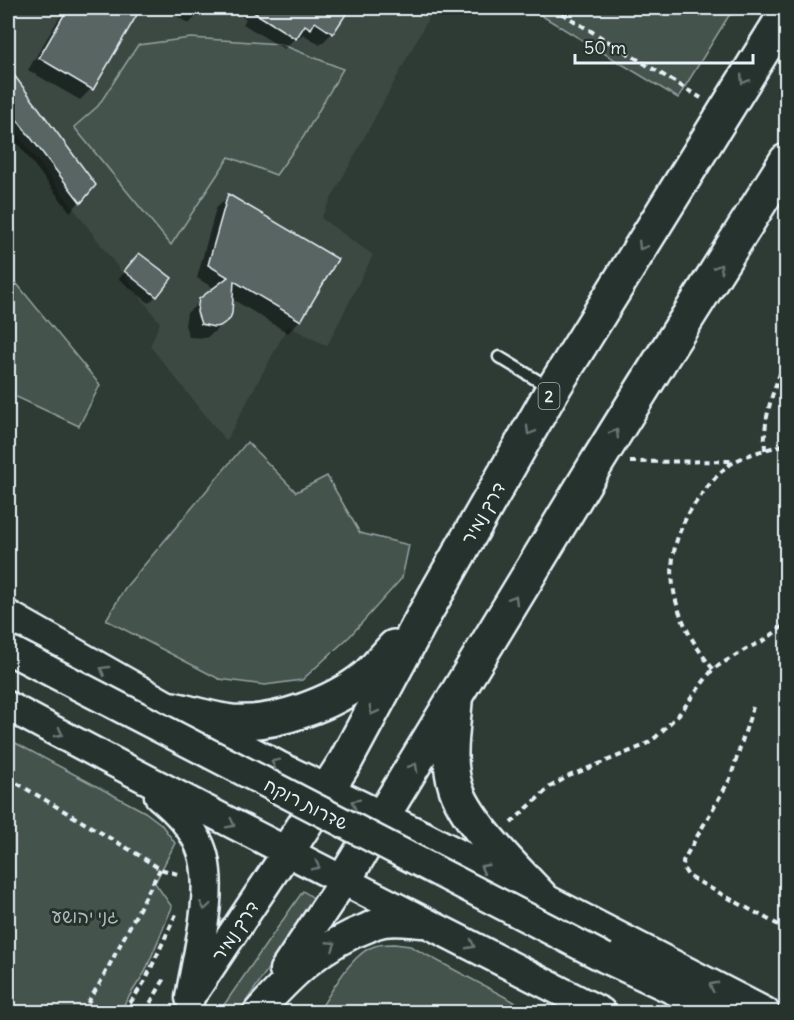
<svg xmlns="http://www.w3.org/2000/svg" width="794" height="1020" viewBox="0 0 794 1020" font-family="Delius,'Playpen Sans Hebrew',sans-serif">
  <style>
    .built { fill: #3b4843 }
    .green { fill: #45524e; stroke: #96a2a3; stroke-width: 1.5 }
    .shadow { fill: #0007 }
    .building { fill: #596563; stroke: #e8f1f8; stroke-width: 1.5 }
    .lines { fill: none; stroke-linecap: round; stroke-linejoin: round }
    .lane-casing { stroke: #e8f1f8; stroke-width: 15 }
    .secondary-casing { stroke: #e8f1f8; stroke-width: 33 }
    .highway-casing { stroke: #e8f1f8; stroke-width: 38 }
    .path { stroke: #e8f1f8; stroke-width: 4; stroke-dasharray: 6 4.5; stroke-linecap: butt }
    .lane { stroke: #26332d; stroke-width: 10 }
    .secondary { stroke: #26332d; stroke-width: 28 }
    .highway { stroke: #26332d; stroke-width: 33 }
    .secondary-bridge-casing { stroke: #e8f1f8; stroke-width: 33; stroke-linecap: butt }
    .secondary-bridge { stroke: #26332d; stroke-width: 28 }
    .oneway { stroke: #6a7674 }
    .labels { text-anchor: middle; dominant-baseline: central; stroke-width: 6; stroke-linejoin: round; paint-order: stroke }
    .shield { fill: #26332d; stroke: #aeb8bb; stroke-width: 1.5 }
    .shield-label { font-size: 16px; font-weight: bold; fill: #e8f1f8 }
    .street-label { font-size: 18px; fill: #e8f1f8; stroke: #26332d }
    .park-label { font-size: 18px; fill: #afb9bc; stroke: #26332d }
  </style>
  <rect width="100%" height="100%" fill="#2e3b35"/>
  <filter id="ink" filterUnits="userSpaceOnUse"><feTurbulence type="fractalNoise" baseFrequency=".0167" numOctaves="2"/><feDisplacementMap in="SourceGraphic" scale="12" xChannelSelector="R" yChannelSelector="G"/><feConvolveMatrix kernelMatrix="1 2 1 2 8 2 1 2 1" color-interpolation-filters="sRGB"/></filter>
  <g filter="url(#ink)">
    <!-- built -->
    <polygon class="built" points="8,8 434,8 321,218 373,255 327,346 288,326 226,441 150,346 160,323 8,122"/>
    <!-- green -->
    <g class="green">
      <polygon points="529,8 738,8 728,17 678,98"/>
      <polygon points="191,38 280,44 343,69 304,136 276,175 229,157 171,245 74,127 98,106 138,45"/>
      <polygon points="8,273 100,385 79,426 8,393"/>
      <polygon points="247,442 296,492 327,476 360,533 409,545 402,578 350,636 302,680 265,685 219,679 106,620 125,588"/>
      <polygon points="8,739 145,812 161,824 175,843 155,883 172,907 145,972 119,1012 8,1012"/>
      <polygon points="303,891 315,899 239,1012 219,1012"/>
      <path d="M 394,944 L 410,946 L 533,1012 L 318,1012 C 331,993 352,952 375,946 C 381,944 388,944 394,944 Z"/>
    </g>
    <!-- shadow -->
    <g class="shadow">
      <polygon points="65,8 139,8 91,89 80,100 28,70"/>
      <polygon points="175,8 190,8 199,13 189,24 172,13"/>
      <polygon points="228,8 341,8 346,11 332,33 320,45 303,34 298,39 295,38 284,49 243,24 246,19"/>
      <polygon points="8,70 95,185 70,212 8,131"/>
      <polygon points="229,196 300,320 288,333 232,299 229,318 215,331 206,338 189,337 185,325 187,313 215,289 197,278 216,208"/>
      <polygon points="133,261 156,296 149,303 119,279"/>
    </g>
    <!-- building -->
    <g class="building">
      <polygon points="68,8 141,8 93,90 39,58"/>
      <polygon points="247,8 350,8 333,34 315,22 311,29 305,25 296,39"/>
      <polygon points="8,67 96,185 81,203 8,108"/>
      <polygon points="228,194 338,259 301,321 234,281 232,313 230,319 220,326 214,327 201,324 197,312 199,299 228,277 208,265"/>
      <polygon points="139,253 172,278 157,297 124,271"/>
    </g>
    <g class="lines">
      <!-- lane casing -->
      <g class="lane-casing">
        <polyline id="lane" points="499,357 550,388"/>
      </g>
      <!-- secondary casing -->
      <g class="secondary-casing">
        <g id="secondary">
          <polyline points="8,615 173,709 279,766 422,835 765,1012"/>
          <path d="M 8,706 C 203,811 403,910 601,1012"/>
          <path d="M 159,796 C 175,809 192,827 200,846 C 217,886 197,955 190,998"/>
          <polyline points="605,958 721,1012"/>
          <polyline points="284,970 344,880"/>
          <polyline points="195,990 287,852"/>
          <path d="M 258,1012 C 289,977 322,944 367,928 C 372,925 378,923 384,922 C 397,920 409,922 422,923"/>
        </g>
      </g>
      <!-- highway casing -->
      <g class="highway-casing">
        <g id="highway">
          <path d="M 455,702 C 453,729 447,759 455,785 C 464,820 516,870 542,898"/>
          <path d="M 173,709 C 192,713 213,720 232,722 C 274,725 333,704 366,677 C 376,668 385,657 394,647"/>
          <polyline points="287,852 345,762 424,615 553,389 786,13"/>
          <path d="M 344,880 C 429,742 511,602 596,464 C 658,363 723,262 786,161"/>
        </g>
      </g>
      <!-- path -->
      <g class="path">
        <polyline points="553,8 701,98"/>
        <path d="M 765,450 C 763,418 773,389 786,360"/>
        <polyline points="630,462 734,461"/>
        <path d="M 713,669 C 669,615 655,556 699,498 C 709,485 720,470 734,462 C 750,453 769,449 786,444"/>
        <polyline points="753,707 730,779 683,861 684,869 688,876 786,929"/>
        <polyline points="8,778 137,854 160,869 181,875"/>
        <polyline points="511,823 550,787 569,776 643,746 656,737 680,713 713,669 746,649 765,640 786,624"/>
        <polyline points="82,1012 100,983 160,869"/>
        <polyline points="124,1012 145,981 177,912"/>
        <polyline points="145,1012 165,978"/>
      </g>
      <!-- lane -->
      <use href="#lane" class="lane"/>
      <!-- secondary -->
      <use href="#secondary" class="secondary"/>
      <!-- highway -->
      <use href="#highway" class="highway"/>
      <!-- secondary-bridge casing -->
      <g class="secondary-bridge-casing">
        <polyline id="secondary-bridge" points="13,652 605,958"/>
      </g>
      <!-- secondary-bridge -->
      <use href="#secondary-bridge" class="secondary-bridge"/>
    </g>
    <!-- one-way arrows -->
    <defs><path id="oneway-chevron" d="M-2-3.5L2.5 0L-2 3.5" fill="none" stroke-width="1.6" stroke-linecap="round" stroke-linejoin="round" transform="scale(1.5)"/></defs>
    <g class="oneway">
      <use href="#oneway-chevron" transform="translate(744 80) rotate(122)"/>
      <use href="#oneway-chevron" transform="translate(642 246) rotate(122)"/>
      <use href="#oneway-chevron" transform="translate(719 268) rotate(-58)"/>
      <use href="#oneway-chevron" transform="translate(530 431) rotate(120)"/>
      <use href="#oneway-chevron" transform="translate(615 433) rotate(-58)"/>
      <use href="#oneway-chevron" transform="translate(514 599) rotate(-59)"/>
      <use href="#oneway-chevron" transform="translate(104 670) rotate(-150)"/>
      <use href="#oneway-chevron" transform="translate(373 711) rotate(118)"/>
      <use href="#oneway-chevron" transform="translate(59 733) rotate(28)"/>
      <use href="#oneway-chevron" transform="translate(275 763) rotate(-153)"/>
      <use href="#oneway-chevron" transform="translate(414 767) rotate(-60)"/>
      <use href="#oneway-chevron" transform="translate(355 803) rotate(-154)"/>
      <use href="#oneway-chevron" transform="translate(231 824) rotate(27)"/>
      <use href="#oneway-chevron" transform="translate(316 866) rotate(26)"/>
      <use href="#oneway-chevron" transform="translate(484 868) rotate(-152)"/>
      <use href="#oneway-chevron" transform="translate(205 906) rotate(100)"/>
      <use href="#oneway-chevron" transform="translate(332 945) rotate(-33)"/>
      <use href="#oneway-chevron" transform="translate(471 945) rotate(28)"/>
      <use href="#oneway-chevron" transform="translate(713 986) rotate(-153)"/>
    </g>
  </g>
  <g class="labels">
    <!-- shield labels -->
    <rect class="shield" x="538.5" y="383" width="21" height="26" rx="4.5"/>
    <g class="shield-label">
      <text x="549" y="396">2</text>
    </g>
    <!-- street labels -->
    <g class="street-label">
      <text transform="translate(483 513) rotate(-60)">דרך נמיר</text>
      <text transform="translate(306 804) rotate(27)">שדרות רוקח</text>
      <text transform="translate(235 931) rotate(-56)">דרך נמיר</text>
    </g>
    <!-- park labels -->
    <g class="park-label">
      <text x="85" y="916">גני יהושע</text>
    </g>
  </g>
  <!-- margin -->
  <rect width="794" height="1020" fill="none" stroke="#26332d" stroke-width="30"/>
  <rect x="15" y="15" width="764" height="990" fill="none" stroke="#e8f1f8" stroke-width="2" filter="url(#ink)"/>
  <!-- scale -->
  <path d="M575 54v9h178v-9" fill="none" stroke="#e8f1f8" stroke-width="3"/>
  <text x="584" y="54" font-size="18" fill="#e8f1f8" stroke="#26332d" stroke-width="4.5" paint-order="stroke">50 m</text>
</svg>
